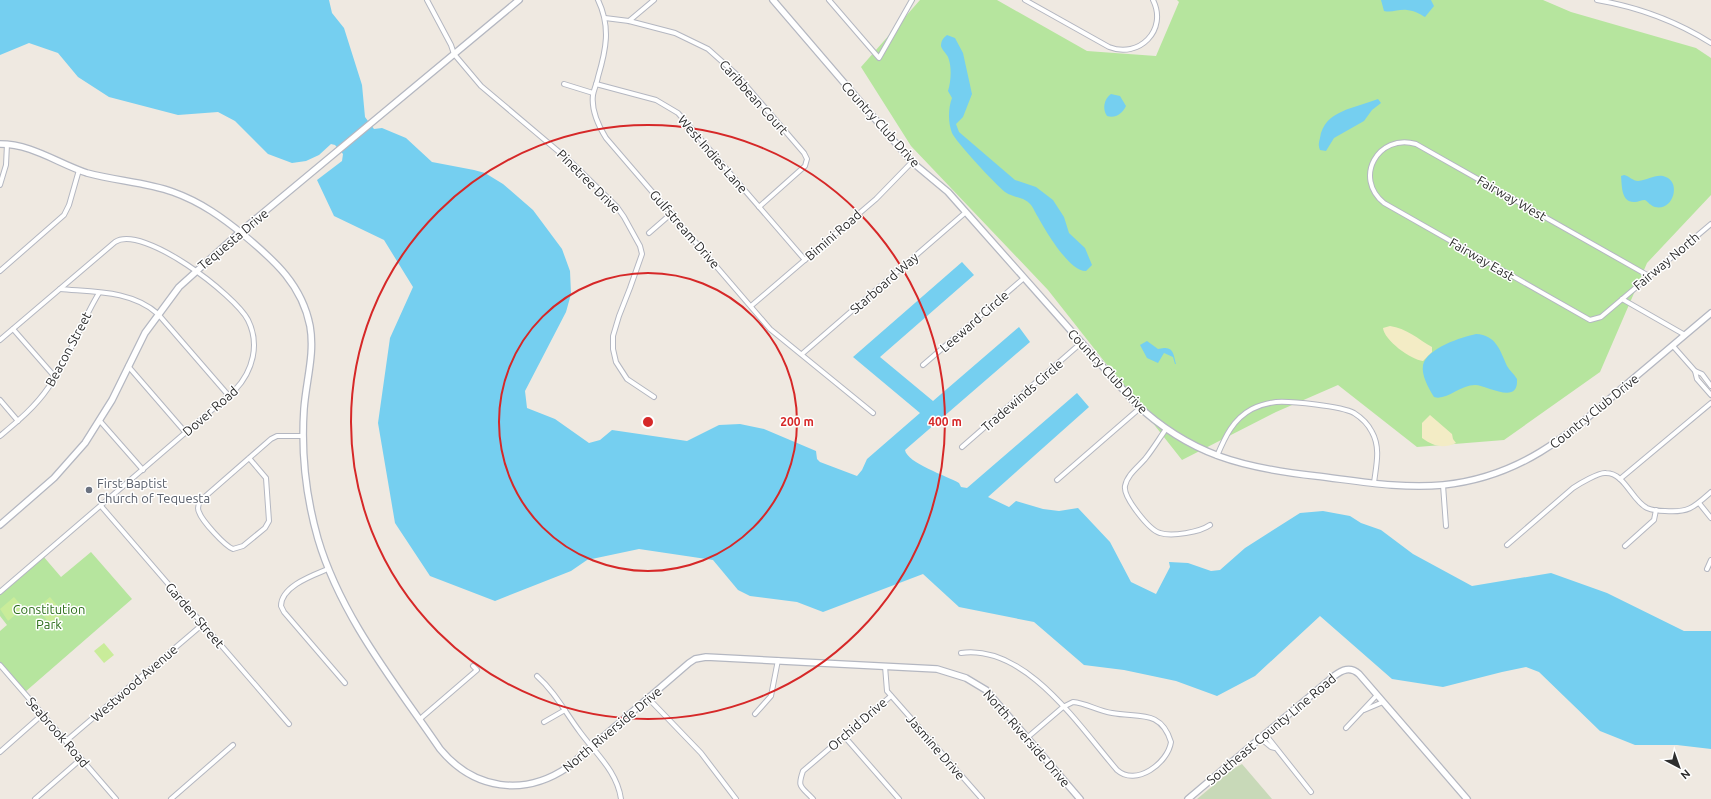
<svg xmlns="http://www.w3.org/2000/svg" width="1711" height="799" viewBox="0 0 1711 799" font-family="Ubuntu,sans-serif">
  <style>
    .green { fill: #b6e59e }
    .sand { fill: #f3ecc5 }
    .cemetery { fill: #c8d9b8 }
    .pitch { fill: #c9ec9a }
    .water { fill: #75cff0 }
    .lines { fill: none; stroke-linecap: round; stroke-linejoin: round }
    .street-casing { stroke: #b4b7c1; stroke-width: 6 }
    .secondary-casing { stroke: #b4b7c1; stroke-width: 8 }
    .street { stroke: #fff; stroke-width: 4 }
    .secondary { stroke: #fff; stroke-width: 5.5 }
    .ring { fill: none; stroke: #d62828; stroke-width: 2 }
    .worship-dot { fill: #6b7280; stroke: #fff; stroke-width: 1.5 }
    .labels { text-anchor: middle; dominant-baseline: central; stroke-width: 3; stroke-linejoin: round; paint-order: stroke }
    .street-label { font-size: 13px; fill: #2e2e2e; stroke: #fff }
    .worship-label { font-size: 13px; fill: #5b616d; stroke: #fff; text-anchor: start }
    .park-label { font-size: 13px; fill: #2c6e1b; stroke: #fff }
    .centre { fill: #d62828; stroke: #fff; stroke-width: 2 }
    .ring-label { font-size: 12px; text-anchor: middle; font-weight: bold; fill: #d62828; stroke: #fff; stroke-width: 3; stroke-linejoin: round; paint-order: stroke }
  </style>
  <rect width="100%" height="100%" fill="#efe9e1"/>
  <!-- green -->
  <g class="green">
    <polygon points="920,0 997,0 1087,51 1156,56 1179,2 1177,0 1543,0 1571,12 1696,48 1711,58 1711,195 1647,263 1600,372 1504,440 1417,447 1338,385 1276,412 1182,460 1048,290 911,146 861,67"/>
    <polygon points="91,552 132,599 25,692 0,663 0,631 7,625 0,616 0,593 43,556 61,577"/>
  </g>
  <!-- sand -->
  <g class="sand">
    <path d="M 1390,326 C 1406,328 1418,339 1432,347 L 1432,352 L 1423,361 C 1411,360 1384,340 1383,328 Z"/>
    <path d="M 1430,415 L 1452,434 L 1453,439 L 1456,443 C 1443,449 1433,446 1422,438 L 1422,423 Z"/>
  </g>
  <!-- cemetery -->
  <polygon class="cemetery" points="1242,764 1272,799 1197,799 1233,769"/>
  <!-- pitch -->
  <g class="pitch">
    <polygon points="14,597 21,605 19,607 21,610 8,621 0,609"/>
    <polygon points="50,597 64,614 51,625 37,608"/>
    <polygon points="104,643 114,655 104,663 94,651"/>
  </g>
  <!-- water -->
  <g class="water">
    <path d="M 0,0 L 329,0 L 332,13 L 344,28 L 362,85 L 365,117 L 374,129 L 382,128 L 406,138 L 432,162 L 474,170 L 485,173 L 503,184 L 533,210 L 562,249 L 570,271 L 571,294 L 566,312 L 525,391 L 527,408 L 555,419 L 589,443 L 600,440 L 612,430 L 687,441 L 719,425 L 740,424 L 764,429 L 816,451 L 817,459 L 820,462 L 857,476 L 862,470 L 867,459 L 920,413 L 853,357 L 962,262 L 974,275 L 880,357 L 933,401 L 1019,327 L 1030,342 L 905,450 C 907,463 947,476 959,483 L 961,487 L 967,488 L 1077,393 L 1089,407 L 988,497 L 1009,507 L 1016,501 L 1043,509 L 1059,511 L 1078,508 L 1110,542 L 1131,582 L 1156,594 L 1170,567 L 1169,562 L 1188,563 L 1211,571 L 1220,570 L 1245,548 L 1300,513 L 1323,511 L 1350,516 L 1361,523 L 1381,530 L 1413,554 L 1472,586 L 1551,573 L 1607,593 L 1684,631 L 1711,631 L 1711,749 L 1677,745 L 1635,745 L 1600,731 L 1539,672 L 1526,667 L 1502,672 L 1443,687 L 1392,679 L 1320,616 L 1255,676 L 1217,696 L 1176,681 L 1124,670 L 1084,665 L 1034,622 L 959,607 L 923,574 L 823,612 L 797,602 L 750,596 L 738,590 L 713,560 L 639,549 L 587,560 L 571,571 L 495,601 L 430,576 L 395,523 L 378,423 L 390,338 L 413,287 L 384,240 L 334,216 L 317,180 L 342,161 L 343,154 L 335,145 L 331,144 L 319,155 L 306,161 L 292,163 L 268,154 L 235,121 L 218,112 L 178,115 L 109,97 L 78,77 L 58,53 L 29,43 L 0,55 Z"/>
    <path d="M 1381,0 L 1431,0 L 1434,6 L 1425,17 C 1420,14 1415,11 1407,10 C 1399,9 1392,13 1384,11 Z"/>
    <path d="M 947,35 L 955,38 L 963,53 L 972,94 L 963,117 L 956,124 L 959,132 L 1015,180 L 1036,187 L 1053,200 L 1064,217 L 1069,233 L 1085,248 L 1092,265 L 1086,271 C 1068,272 1041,223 1033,208 C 1026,196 1015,199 1005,192 C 996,185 956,142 952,133 C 948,123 948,108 952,98 L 948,91 C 951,82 952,66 948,57 C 946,53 942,50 941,46 C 941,41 943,38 947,35 Z"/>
    <path d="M 1111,94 L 1120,96 L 1126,106 C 1123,113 1115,119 1107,116 C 1102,109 1104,99 1111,94 Z"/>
    <path d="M 1378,99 L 1381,103 L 1372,110 L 1364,121 L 1334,138 L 1326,151 L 1320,150 C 1318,145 1319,142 1320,138 C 1324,110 1356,108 1378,99 Z"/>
    <path d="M 1624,175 C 1629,176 1633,181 1638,181 C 1650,180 1657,172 1668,178 C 1680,185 1673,211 1655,207 C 1651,206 1648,202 1645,200 C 1641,200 1638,202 1635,202 C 1621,203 1622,186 1621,176 Z"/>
    <path d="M 1476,334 C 1496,335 1500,350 1507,366 C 1510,371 1514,374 1517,379 C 1519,406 1487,385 1475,385 C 1460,385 1446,401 1434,397 C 1429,389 1421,375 1423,365 C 1427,348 1462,337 1476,334 Z"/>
    <path d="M 1147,341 L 1158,349 C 1160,349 1162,348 1164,348 C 1174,347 1174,357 1176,364 L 1175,364 L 1173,357 L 1164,353 L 1158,363 L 1147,358 L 1140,345 Z"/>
  </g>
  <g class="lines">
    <!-- street casing -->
    <g class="street-casing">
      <g id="street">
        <polyline points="427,0 451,45 454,54 481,86 571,162 617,207 624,217 640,246 642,254 630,288 619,316 613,336 613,349 616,362 627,379 654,397"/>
        <path d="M 598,0 C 611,27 606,50 598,77 C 597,83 594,89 593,95 C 591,110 598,125 606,138 L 770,329 L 873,413"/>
        <polyline points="829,0 879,58 912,0"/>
        <path d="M 1025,0 L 1109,47 C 1139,59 1168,30 1153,0"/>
        <path d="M 1597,0 C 1638,7 1676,21 1711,43"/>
        <polyline points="605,18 629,21 675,33 708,49 736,74 804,153 807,159 805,166 759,207"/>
        <polyline points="629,21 654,0"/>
        <polyline points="564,84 593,93"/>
        <polyline points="596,84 656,100 678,113 805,260"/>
        <polyline points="0,185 6,165 7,144"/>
        <polyline points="649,233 672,213"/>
        <polyline points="0,271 64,215 69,205 79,170"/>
        <path d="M 1649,276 L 1416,144 C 1378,133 1353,178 1384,203 L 1590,320 L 1601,317 L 1711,224"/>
        <path d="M 60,289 C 92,292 132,290 158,314 L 229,396"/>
        <polyline points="1622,299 1685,335"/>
        <polyline points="751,306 876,199 912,162"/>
        <polyline points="13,329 55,377"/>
        <path d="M 0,340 L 115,242 C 143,224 235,295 248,320 C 260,344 253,371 235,390 L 0,592"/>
        <polyline points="1673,346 1695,371 1697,379 1711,395"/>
        <polyline points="802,354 966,212"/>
        <polyline points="923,365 1024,278"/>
        <polyline points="128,366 186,433"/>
        <polyline points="1695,371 1702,374 1711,386"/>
        <polyline points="0,400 18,421"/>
        <polyline points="100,421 143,470"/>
        <path d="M 1166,429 C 1159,439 1153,449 1145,459 C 1138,467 1127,475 1125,486 C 1123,497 1149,530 1160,533 C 1172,537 1200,532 1210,525"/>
        <path d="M 0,436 C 18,421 35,407 48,388 C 69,360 80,324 99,293"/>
        <polyline points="962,447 1081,343"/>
        <path d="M 1217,456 C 1225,437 1233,419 1252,409 C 1260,405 1268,403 1276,402 C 1291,401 1341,406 1354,413 C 1362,418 1368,424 1372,432 C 1381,448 1376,466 1374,483"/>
        <path d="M 249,458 L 266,478 L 269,521 L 265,528 L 243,546 L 233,549 C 225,546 202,521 199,512 C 197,508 198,505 200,501 L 271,439 L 277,436 L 303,436"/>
        <polyline points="1620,479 1711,403"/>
        <polyline points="1057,480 1140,408"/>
        <polyline points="1443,485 1446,526"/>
        <polyline points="1699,503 1711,518"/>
        <polyline points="101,506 289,724"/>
        <path d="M 1507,545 L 1573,488 C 1579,484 1599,472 1606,473 C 1625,473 1632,501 1647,508 C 1652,510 1660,511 1665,511 C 1689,513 1694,507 1711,492"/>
        <polyline points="1625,546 1654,520 1656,510"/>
        <path d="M 328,569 C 314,575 281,586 281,606 L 284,612 L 345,683"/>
        <polyline points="1707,569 1711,560"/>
        <path d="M 961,653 C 1026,644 1079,726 1117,770 C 1136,787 1168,763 1171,742 C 1161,709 1138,718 1112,713 C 1098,711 1086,703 1073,702 L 1063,707 L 1028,737"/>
        <polyline points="0,665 116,799"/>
        <polyline points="885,666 887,691 982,799"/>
        <path d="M 537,676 C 555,692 565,712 580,732 C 596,754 617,771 621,799"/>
        <polyline points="649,699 701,753 736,799"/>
        <polyline points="1364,710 1383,702"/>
        <polyline points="755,714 771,696 778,660"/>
        <polyline points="420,719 477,670 473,666"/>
        <polyline points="544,722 565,710"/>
        <polyline points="1346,728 1377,695"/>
        <polyline points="1265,734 1311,792"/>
        <polyline points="844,736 899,799"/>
        <polyline points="1260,738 1271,747 1275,748"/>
        <polyline points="66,741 203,624"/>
        <polyline points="0,752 43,714"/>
        <polyline points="35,799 81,759"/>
        <polyline points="171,799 233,745"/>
        <path d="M 813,799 C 801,786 797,788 803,771 L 891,696"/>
      </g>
    </g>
    <!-- secondary casing -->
    <g class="secondary-casing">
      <g id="secondary">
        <path d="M 773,0 L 912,162 L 948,192 L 1135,403 C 1190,455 1243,468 1316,476 C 1358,481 1401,489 1443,485 C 1520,477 1566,437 1621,389 C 1651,364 1681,338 1711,313"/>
        <path d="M 0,144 C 32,144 57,163 87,173 C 116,181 146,182 173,192 C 201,202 223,218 245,236 C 275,261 302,285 310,326 C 315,354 306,381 304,409 C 301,453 306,497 318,539 C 341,617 395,683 440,749 C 474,790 524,797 568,767 L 689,663 L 695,659 L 706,657 L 937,669 L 966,678 L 986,690 L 1080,799"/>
        <polyline points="0,525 54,478 85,443 112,400 145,333 179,287 240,232 519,0"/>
        <path d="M 1188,799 L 1334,676 C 1342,670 1350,666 1359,674 L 1467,799"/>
      </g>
    </g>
    <!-- street -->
    <use href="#street" class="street"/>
    <!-- secondary -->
    <use href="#secondary" class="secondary"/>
  </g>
  <!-- distance rings -->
  <g class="ring">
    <circle cx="648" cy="422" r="149"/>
    <circle cx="648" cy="422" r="297"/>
  </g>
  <!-- markers -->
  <circle class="worship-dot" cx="89" cy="490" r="4"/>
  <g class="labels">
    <!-- street labels -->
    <g class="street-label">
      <text transform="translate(754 97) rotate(48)">Caribbean Court</text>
      <text transform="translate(881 124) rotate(48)">Country Club Drive</text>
      <text transform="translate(713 154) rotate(49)">West Indies Lane</text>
      <text transform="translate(589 181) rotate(45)">Pinetree Drive</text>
      <text transform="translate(1512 198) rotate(30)">Fairway West</text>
      <text transform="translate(685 229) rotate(49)">Gulfstream Drive</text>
      <text transform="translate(833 235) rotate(-41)">Bimini Road</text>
      <text transform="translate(233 239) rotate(-40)">Tequesta Drive</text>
      <text transform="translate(1482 259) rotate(30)">Fairway East</text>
      <text transform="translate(1666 261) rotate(-40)">Fairway North</text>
      <text transform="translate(884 283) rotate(-41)">Starboard Way</text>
      <text transform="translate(974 321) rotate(-41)">Leeward Circle</text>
      <text transform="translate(68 349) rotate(-62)">Beacon Street</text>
      <text transform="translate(1108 371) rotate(47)">Country Club Drive</text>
      <text transform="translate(1022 395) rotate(-41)">Tradewinds Circle</text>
      <text transform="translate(210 411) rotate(-41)">Dover Road</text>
      <text transform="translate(1594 411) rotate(-39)">Country Club Drive</text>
      <text transform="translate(195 615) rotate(49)">Garden Street</text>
      <text transform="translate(134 683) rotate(-41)">Westwood Avenue</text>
      <text transform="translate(857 724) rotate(-41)">Orchid Drive</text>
      <text transform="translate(612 729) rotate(-40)">North Riverside Drive</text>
      <text transform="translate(1271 729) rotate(-40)">Southeast County Line Road</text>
      <text transform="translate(58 732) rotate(49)">Seabrook Road</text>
      <text transform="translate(1027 738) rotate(49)">North Riverside Drive</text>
      <text transform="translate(936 747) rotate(49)">Jasmine Drive</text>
    </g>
    <!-- worship labels -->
    <g class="worship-label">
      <text x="97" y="483">First Baptist<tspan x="97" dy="15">Church of Tequesta</tspan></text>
    </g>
    <!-- park labels -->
    <g class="park-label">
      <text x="49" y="609">Constitution<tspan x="49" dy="15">Park</tspan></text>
    </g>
  </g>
  <circle cx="648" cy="422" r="6" class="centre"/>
  <g class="ring-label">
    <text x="797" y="426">200 m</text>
    <text x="945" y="426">400 m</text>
  </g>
  <!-- north arrow -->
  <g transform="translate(1679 767) rotate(139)" stroke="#ffffff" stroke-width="3" paint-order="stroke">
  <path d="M0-3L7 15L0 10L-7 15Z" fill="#2e2e2e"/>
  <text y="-6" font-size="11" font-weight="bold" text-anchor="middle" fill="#2e2e2e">N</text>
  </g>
</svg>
